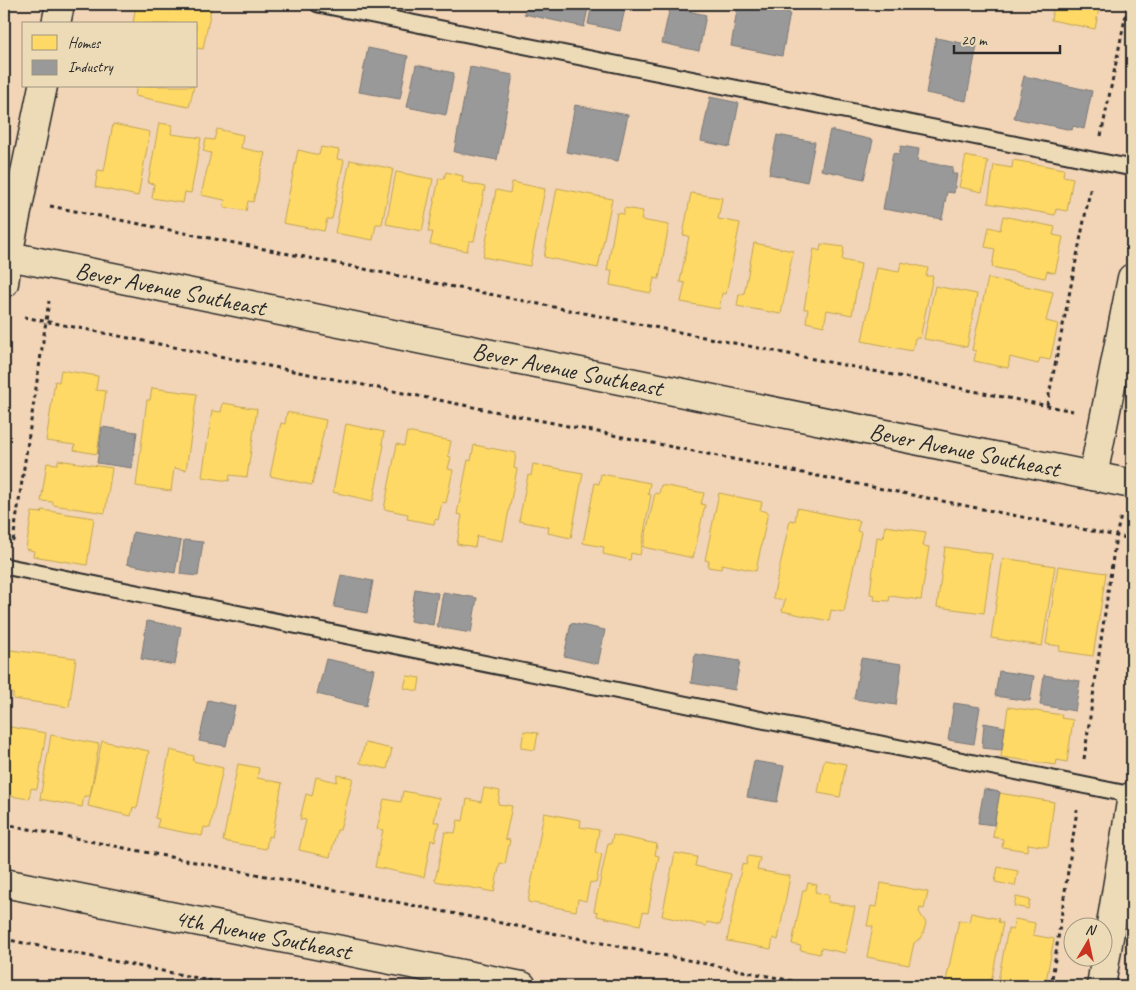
<svg xmlns="http://www.w3.org/2000/svg" width="1136" height="990" viewBox="0 0 1136 990" font-family="Caveat,sans-serif">
  <style>
    .homes { fill: #ffd966; stroke: #bfa554 }
    .industry { fill: #999; stroke: #787878 }
    .lines { fill: none; stroke-linecap: round; stroke-linejoin: round }
    .service-casing { stroke: #2b2b2b; stroke-width: 19 }
    .minor-casing { stroke: #2b2b2b; stroke-width: 31 }
    .tertiary-casing { stroke: #2b2b2b; stroke-width: 31 }
    .path { stroke: #2b2b2b; stroke-width: 3; stroke-dasharray: 4 4; stroke-linecap: butt }
    .service { stroke: #eddbb8; stroke-width: 15 }
    .minor { stroke: #eddbb8; stroke-width: 28 }
    .tertiary { stroke: #eddbb8; stroke-width: 28 }
    .labels { text-anchor: middle; dominant-baseline: central; stroke-width: 5; stroke-linejoin: round; paint-order: stroke }
    .street-label { font-size: 24px; fill: #2b2b2b; stroke: #eddbb8 }
  </style>
  <rect width="100%" height="100%" fill="#f2d4b6"/>
  <filter id="ink" filterUnits="userSpaceOnUse"><feTurbulence type="fractalNoise" baseFrequency=".02" numOctaves="2"/><feDisplacementMap in="SourceGraphic" scale="10" xChannelSelector="R" yChannelSelector="G"/><feConvolveMatrix kernelMatrix="1 2 1 2 8 2 1 2 1" color-interpolation-filters="sRGB"/></filter>
  <g filter="url(#ink)">
    <!-- homes -->
    <g class="homes">
      <polygon points="136,4 212,4 203,49 196,48 196,24 133,24"/>
      <polygon points="1054,4 1100,4 1095,29 1051,20"/>
      <polygon points="137,86 194,86 189,107 135,96"/>
      <polygon points="159,123 172,125 171,134 201,138 191,193 185,192 183,203 152,198 154,184 148,183"/>
      <polygon points="113,124 150,132 138,196 95,187 98,170 104,171"/>
      <polygon points="217,129 243,135 241,148 265,153 253,202 248,201 246,211 224,207 225,200 201,195 211,153 203,151 206,139 214,140"/>
      <polygon points="321,147 339,150 337,159 344,160 332,219 327,219 324,231 283,223 298,150 319,155"/>
      <polygon points="966,156 988,161 982,192 959,187"/>
      <polygon points="350,160 393,169 382,224 376,224 373,240 335,233"/>
      <polygon points="1013,160 1064,169 1063,176 1073,178 1067,211 1056,209 1055,215 988,203 994,165 1012,168"/>
      <polygon points="396,172 433,179 422,231 386,224"/>
      <polygon points="446,172 463,176 462,182 485,187 474,241 469,241 467,251 430,244 433,232 428,232 439,178 444,179"/>
      <polygon points="512,182 545,189 530,266 483,257 496,190 510,193"/>
      <polygon points="557,188 612,199 598,268 544,257"/>
      <polygon points="691,193 722,198 718,219 740,223 726,294 722,293 719,309 681,302 685,283 680,282 689,236 683,235"/>
      <polygon points="624,208 643,211 641,220 669,225 659,279 654,278 651,293 610,285 612,270 607,271 617,213 624,214"/>
      <polygon points="1003,216 1055,227 1053,235 1063,237 1055,273 1047,271 1045,278 992,267 995,249 985,247 989,227 1000,230"/>
      <polygon points="754,243 793,251 781,314 737,306 739,294 744,294"/>
      <polygon points="821,244 844,247 842,260 861,264 852,315 827,310 824,326 806,322 808,309 804,309 814,249 820,251"/>
      <polygon points="901,262 928,268 926,276 933,276 920,338 915,338 912,351 862,341 877,268 899,272"/>
      <polygon points="988,278 1053,292 1046,321 1058,324 1050,360 1040,358 1038,364 1010,357 1008,368 974,361 976,351 972,350"/>
      <polygon points="935,286 977,294 967,347 924,339"/>
      <polygon points="61,370 98,376 96,390 106,391 97,454 74,450 75,445 46,441 55,381 59,382"/>
      <polygon points="152,388 197,394 186,470 174,468 171,491 136,486 147,400 150,400"/>
      <polygon points="223,403 257,409 247,477 230,475 229,481 202,477 212,411 221,412"/>
      <polygon points="287,412 326,420 312,485 270,476 281,423 285,424"/>
      <polygon points="346,424 384,432 382,444 384,445 373,501 333,492"/>
      <polygon points="407,432 451,441 448,456 451,457 448,469 453,470 446,503 442,502 438,520 435,519 434,524 407,519 408,514 384,509 397,444 404,446"/>
      <polygon points="474,445 516,453 514,468 517,469 503,541 477,536 475,547 457,544 462,515 457,514 468,460 471,461"/>
      <polygon points="58,460 112,468 105,513 53,505 53,502 41,501 47,463 58,464"/>
      <polygon points="533,464 583,473 571,538 548,533 549,527 519,521 528,475 531,476"/>
      <polygon points="601,474 650,483 648,494 651,495 640,555 631,553 630,560 603,554 604,547 583,543 595,483 599,484"/>
      <polygon points="661,485 704,493 701,504 705,505 693,558 643,547 655,493 659,494"/>
      <polygon points="719,493 762,502 760,510 768,512 756,571 722,564 721,569 708,567 709,561 705,560"/>
      <polygon points="797,508 860,521 857,531 861,532 844,612 831,610 829,621 782,611 785,600 773,598 790,520 795,521"/>
      <polygon points="42,510 94,518 87,565 33,556 34,551 26,549 32,512 41,513"/>
      <polygon points="885,526 926,532 923,546 929,547 921,600 890,596 889,601 874,600 875,595 870,594 877,537 883,538"/>
      <polygon points="945,547 992,554 984,613 937,607"/>
      <polygon points="1003,558 1055,566 1042,646 991,638"/>
      <polygon points="1058,566 1106,573 1093,656 1059,651 1060,646 1046,644"/>
      <polygon points="10,650 76,658 69,707 13,699 13,693 4,692"/>
      <polygon points="407,676 420,678 418,691 404,688"/>
      <polygon points="1008,707 1062,715 1061,718 1073,720 1067,762 1057,760 1056,765 1001,757"/>
      <polygon points="4,726 46,733 37,789 31,788 29,799 4,795"/>
      <polygon points="524,731 538,733 535,750 521,748"/>
      <polygon points="51,735 99,744 90,796 84,796 82,807 40,799"/>
      <polygon points="102,741 149,751 137,808 133,807 131,816 88,806"/>
      <polygon points="365,743 392,749 387,769 360,763"/>
      <polygon points="170,750 194,756 193,761 223,768 210,828 204,827 202,836 157,827 159,819 155,818"/>
      <polygon points="824,760 846,764 840,797 818,793"/>
      <polygon points="238,764 259,768 257,778 282,783 272,837 268,836 266,849 223,841"/>
      <polygon points="337,775 353,778 340,830 337,830 330,857 299,850 306,820 300,819 306,794 312,796 316,777 337,782"/>
      <polygon points="484,788 500,791 498,804 512,806 505,839 510,840 505,864 500,863 494,892 435,881 445,832 455,833 458,820 463,821 467,799 481,802"/>
      <polygon points="403,791 439,798 434,822 439,822 435,841 431,840 424,877 375,867 383,830 377,829 384,799 401,802"/>
      <polygon points="999,793 1054,802 1048,847 1028,844 1027,851 1002,847 1003,839 993,837"/>
      <polygon points="544,813 581,820 580,827 599,830 595,853 602,854 596,883 590,882 586,901 578,899 576,911 528,902"/>
      <polygon points="613,835 657,844 655,855 659,856 648,913 643,912 640,925 597,916 598,912 594,911 608,843 611,844"/>
      <polygon points="675,853 697,857 695,866 731,874 720,925 707,922 706,926 662,916"/>
      <polygon points="748,856 760,858 757,870 790,876 778,940 773,938 771,949 727,941 742,864 746,865"/>
      <polygon points="998,867 1018,871 1015,886 995,882"/>
      <polygon points="808,883 817,885 815,892 829,895 828,902 855,907 845,953 821,948 820,954 800,950 801,946 792,944 803,890 806,890"/>
      <polygon points="881,883 928,892 924,909 920,908 919,912 926,923 922,937 914,943 909,965 867,957 873,926 867,926 871,906 877,907"/>
      <polygon points="1016,897 1030,900 1028,909 1014,906"/>
      <polygon points="971,913 999,919 998,922 1003,923 991,982 987,981 986,986 945,986 959,920 969,922"/>
      <polygon points="1015,919 1035,923 1033,935 1054,939 1045,986 997,986 1008,929 1013,930"/>
    </g>
    <!-- industry -->
    <g class="industry">
      <polygon points="527,4 589,4 584,27 524,14"/>
      <polygon points="592,4 626,4 620,31 588,24"/>
      <polygon points="738,4 790,13 782,56 731,46"/>
      <polygon points="670,7 706,15 699,51 662,43"/>
      <polygon points="936,38 977,46 966,101 926,93"/>
      <polygon points="368,48 408,56 400,99 359,92"/>
      <polygon points="416,65 454,73 446,115 407,107"/>
      <polygon points="470,67 513,75 497,160 454,152"/>
      <polygon points="1024,76 1092,91 1084,129 1073,126 1072,130 1014,118"/>
      <polygon points="710,97 739,103 730,147 701,141"/>
      <polygon points="575,105 628,115 618,161 566,152"/>
      <polygon points="830,130 873,140 864,179 821,170"/>
      <polygon points="777,135 815,142 807,182 769,174"/>
      <polygon points="901,146 919,149 917,161 953,167 952,174 957,174 954,193 947,192 942,219 883,209 893,153 899,154"/>
      <polygon points="102,427 137,432 132,468 97,463"/>
      <polygon points="133,532 181,541 175,573 127,564"/>
      <polygon points="184,540 203,542 198,576 180,574"/>
      <polygon points="341,575 373,581 367,613 334,607"/>
      <polygon points="415,589 438,593 433,625 410,621"/>
      <polygon points="443,592 477,598 471,633 437,627"/>
      <polygon points="147,621 181,627 175,665 141,659"/>
      <polygon points="571,623 605,630 598,664 564,656"/>
      <polygon points="695,654 740,661 735,690 691,683"/>
      <polygon points="861,658 902,664 896,705 854,699"/>
      <polygon points="326,659 374,669 366,706 317,694"/>
      <polygon points="999,671 1034,676 1030,701 995,696"/>
      <polygon points="1044,675 1080,681 1075,711 1040,705"/>
      <polygon points="208,700 235,706 226,746 199,741"/>
      <polygon points="954,703 980,707 974,744 948,740"/>
      <polygon points="984,723 1005,727 1002,750 982,748"/>
      <polygon points="754,761 784,766 777,802 747,797"/>
      <polygon points="984,789 1000,792 994,825 978,823"/>
    </g>
    <g class="lines">
      <!-- service casing -->
      <g class="service-casing">
        <g id="service">
          <polyline points="318,4 1132,168"/>
          <polyline points="4,566 1132,795"/>
        </g>
      </g>
      <!-- minor casing -->
      <g class="minor-casing">
        <g id="minor">
          <polyline points="1093,476 1132,278"/>
          <path id="s1" d="M 4,883 L 522,986"/>
          <polyline points="1101,986 1132,796"/>
        </g>
      </g>
      <!-- tertiary casing -->
      <g class="tertiary-casing">
        <g id="tertiary">
          <polyline points="56,24 60,4"/>
          <path id="s2" d="M 4,255 L 1132,484"/>
          <polyline points="4,283 8,255 43,86"/>
        </g>
      </g>
      <!-- path -->
      <g class="path">
        <polyline points="1101,136 1128,4"/>
        <polyline points="50,206 1073,411"/>
        <polyline points="24,317 1132,539"/>
        <polyline points="1047,405 1091,186"/>
        <polyline points="13,541 49,301"/>
        <polyline points="4,606 6,591"/>
        <polyline points="1084,759 1116,536 1121,516"/>
        <polyline points="4,824 818,986"/>
        <polyline points="4,939 237,986"/>
        <polyline points="1051,986 1077,810"/>
      </g>
      <!-- service -->
      <use href="#service" class="service"/>
      <!-- minor -->
      <use href="#minor" class="minor"/>
      <!-- tertiary -->
      <use href="#tertiary" class="tertiary"/>
    </g>
  </g>
  <g class="labels">
    <!-- street labels -->
    <g class="street-label">
      <text stroke="none"><textPath href="#s2" startOffset="170">Bever Avenue Southeast</textPath></text>
      <text stroke="none"><textPath href="#s2" startOffset="575">Bever Avenue Southeast</textPath></text>
      <text stroke="none"><textPath href="#s2" startOffset="980">Bever Avenue Southeast</textPath></text>
      <text stroke="none"><textPath href="#s1" startOffset="264">4th Avenue Southeast</textPath></text>
    </g>
  </g>
  <!-- margin -->
  <rect width="1136" height="990" fill="none" stroke="#eddbb8" stroke-width="20"/>
  <rect x="10" y="10" width="1116" height="970" fill="none" stroke="#2b2b2b" stroke-width="2" filter="url(#ink)"/>
  <!-- legend -->
  <rect x="22" y="22" width="175" height="65" fill="#eddbb8" stroke="#9f9580"/>
  <rect x="32" y="35" width="25" height="15" fill="#ffd966" stroke="#9f9580"/>
  <text x="68" y="48" font-size="15" fill="#2b2b2b">Homes</text>
  <rect x="32" y="60" width="25" height="15" fill="#999999" stroke="#9f9580"/>
  <text x="68" y="72" font-size="15" fill="#2b2b2b">Industry</text>
  <!-- north arrow -->
  <g transform="translate(1088 942) rotate(9)"><circle r="24" fill="#eddbb8" stroke="#9f9580"/>
  <path d="M0-4L9 19L0 12L-9 19Z" fill="#c8321e"/>
  <text y="-8" font-size="14" font-weight="bold" text-anchor="middle" fill="#2b2b2b">N</text>
  </g>
  <!-- scale -->
  <path d="M954 45v8h106v-8" fill="none" stroke="#2b2b2b" stroke-width="2.5"/>
  <text x="961" y="45" font-size="15" fill="#2b2b2b" stroke="#eddbb8" stroke-width="4" paint-order="stroke">20 m</text>
</svg>
